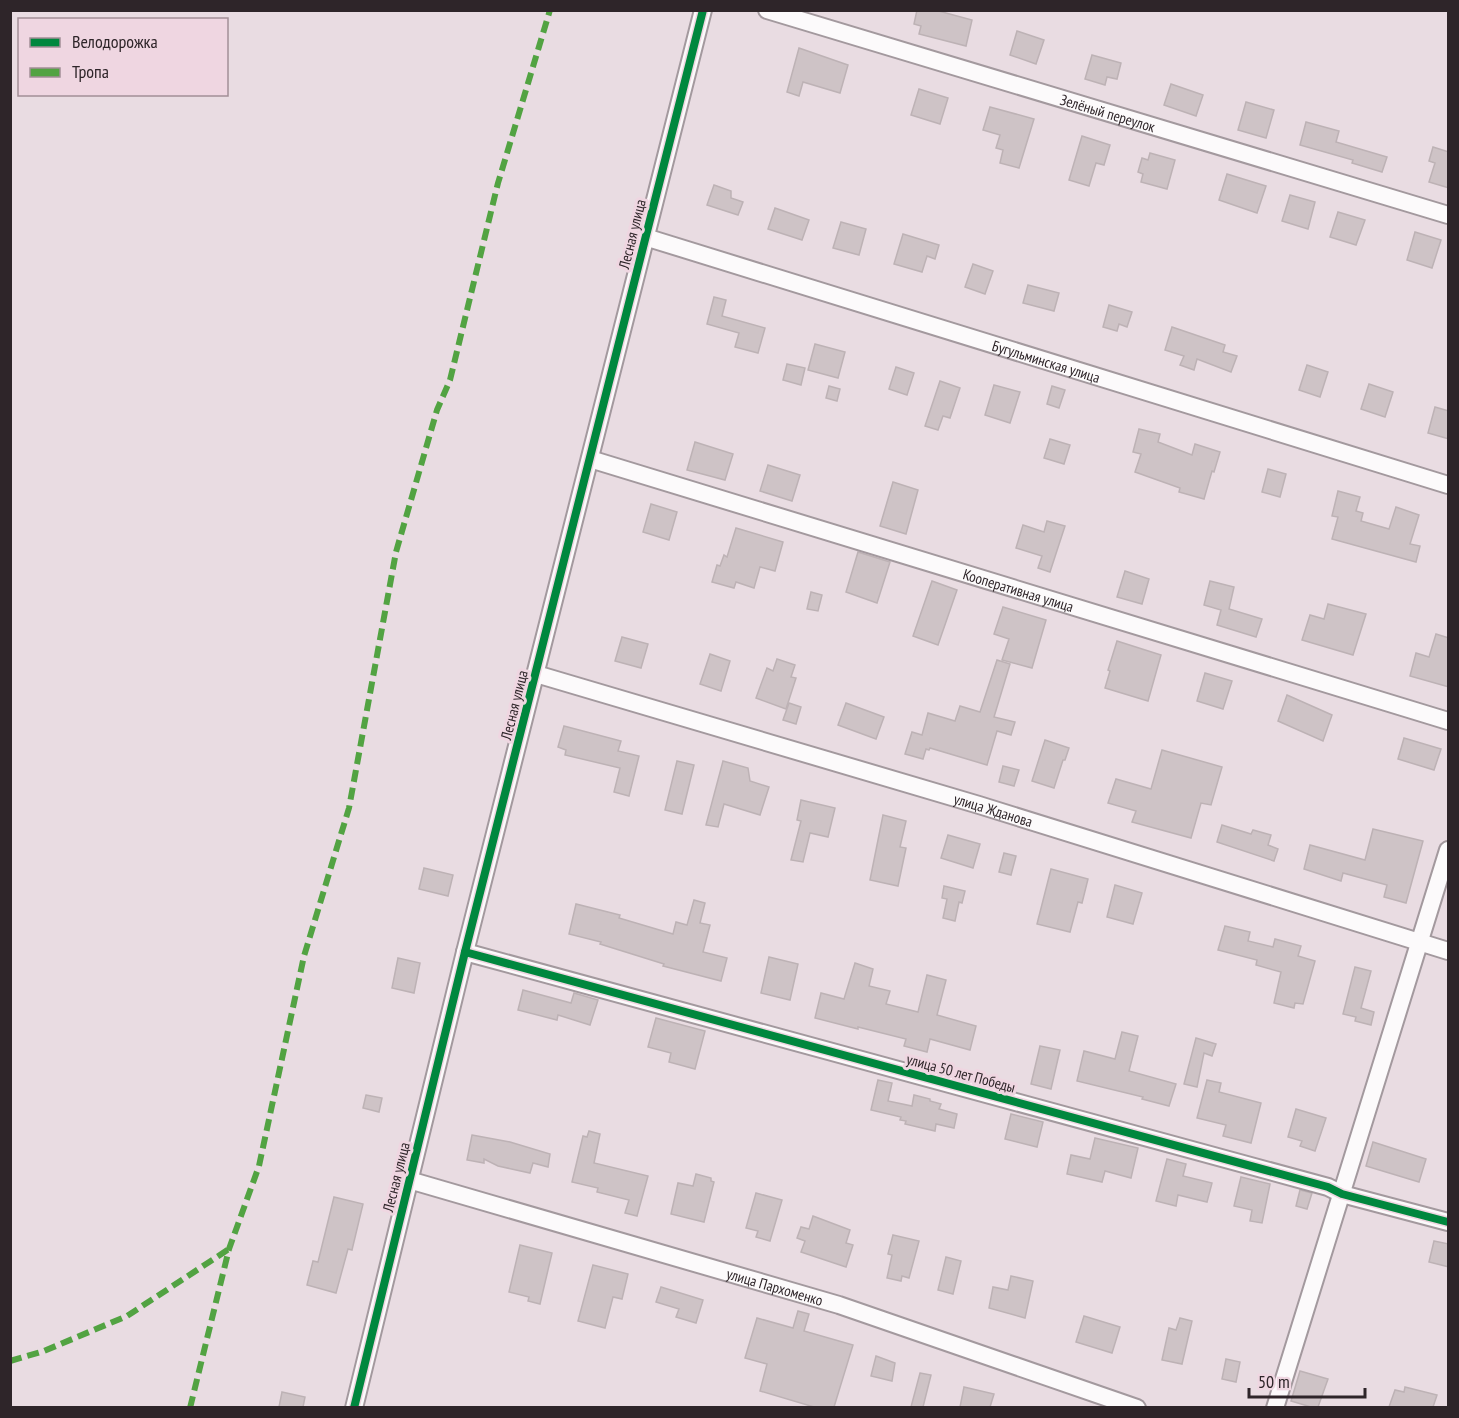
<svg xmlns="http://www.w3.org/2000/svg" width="1459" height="1418" viewBox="0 0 1459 1418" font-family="'PT Sans Narrow',sans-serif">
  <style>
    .building { fill: #cec3c6; stroke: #bdb2b5; stroke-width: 1.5 }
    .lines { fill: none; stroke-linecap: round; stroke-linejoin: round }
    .street-casing { stroke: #a3999e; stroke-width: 20 }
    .street { stroke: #fcfafb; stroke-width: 16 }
    .quiet { stroke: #52a342; stroke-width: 6; stroke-dasharray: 12 6; stroke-linecap: butt }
    .cycleway-casing { stroke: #efd6e1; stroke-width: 11 }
    .cycleway { stroke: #00873e; stroke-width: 8 }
    .labels { text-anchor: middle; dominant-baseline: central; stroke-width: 6; stroke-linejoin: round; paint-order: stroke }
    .street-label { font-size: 15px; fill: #2e2529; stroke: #efd6e1 }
  </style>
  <rect width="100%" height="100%" fill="#e9dce2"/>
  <!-- building -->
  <g class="building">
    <polygon points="917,10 935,10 972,20 966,46 919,34 921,26 914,24"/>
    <polygon points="1017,31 1044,40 1036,64 1010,55"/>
    <polygon points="799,48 848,65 840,93 803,82 799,96 787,92"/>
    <polygon points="1092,55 1121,63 1117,79 1107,77 1105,85 1085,79"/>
    <polygon points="1171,84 1203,95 1196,116 1164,105"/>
    <polygon points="919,89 948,98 940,124 911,115"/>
    <polygon points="1246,102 1274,110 1266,138 1238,130"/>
    <polygon points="990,107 1034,119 1019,168 1000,163 1003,150 996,148 1000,135 983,130"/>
    <polygon points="1306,122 1339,131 1336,142 1387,157 1382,172 1352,163 1353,160 1300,145"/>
    <polygon points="1082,136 1110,145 1104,165 1096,163 1089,186 1069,180"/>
    <polygon points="1433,147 1449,152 1449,188 1429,182 1435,163 1429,161"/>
    <polygon points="1150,153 1175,160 1167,189 1141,182 1143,174 1138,172 1142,158 1148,160"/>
    <polygon points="1227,174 1266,186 1257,213 1219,200"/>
    <polygon points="714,185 731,191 731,198 743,202 738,215 707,205"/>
    <polygon points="1290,195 1315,202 1308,229 1282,221"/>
    <polygon points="775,208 809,220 802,240 768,229"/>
    <polygon points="1338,212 1365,220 1356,245 1330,237"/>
    <polygon points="841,222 866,229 859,255 833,248"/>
    <polygon points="1415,232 1441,240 1432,268 1407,260"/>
    <polygon points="903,234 939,245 935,259 927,256 922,272 894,264"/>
    <polygon points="973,264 993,271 985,294 965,287"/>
    <polygon points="1028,285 1059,293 1054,311 1023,303"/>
    <polygon points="714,297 726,300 722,316 765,328 758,353 735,347 739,333 707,324"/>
    <polygon points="1109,305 1132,312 1127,327 1119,324 1117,331 1103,327"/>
    <polygon points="1172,327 1225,345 1223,352 1237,356 1231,372 1197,359 1194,370 1180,365 1184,356 1165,350"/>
    <polygon points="815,344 845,352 838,378 808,370"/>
    <polygon points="787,364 805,368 801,385 783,380"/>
    <polygon points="1307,365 1328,372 1320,397 1299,390"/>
    <polygon points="896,367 914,373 907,395 889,389"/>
    <polygon points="940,381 960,388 950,418 943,416 938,430 925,426"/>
    <polygon points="1369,384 1393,392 1385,417 1361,409"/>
    <polygon points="994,385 1020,392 1010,423 985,415"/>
    <polygon points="829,386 840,389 837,401 826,398"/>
    <polygon points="1052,386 1065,390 1059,408 1047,404"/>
    <polygon points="1435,407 1449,411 1449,439 1428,433"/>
    <polygon points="1139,429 1160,434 1158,442 1192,455 1195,444 1220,452 1214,472 1212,471 1204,499 1179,492 1180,488 1135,472 1141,454 1133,452"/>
    <polygon points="1050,439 1070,445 1064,464 1044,458"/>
    <polygon points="695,442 733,454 725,480 687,470"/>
    <polygon points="768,465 800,475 792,501 760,491"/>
    <polygon points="1268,469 1286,474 1280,497 1262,492"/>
    <polygon points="893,482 918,490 906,534 880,526"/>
    <polygon points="1338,491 1360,497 1356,511 1363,513 1361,521 1389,529 1396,507 1419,515 1410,544 1420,546 1416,562 1332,539 1338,517 1332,516"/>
    <polygon points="651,504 677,512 669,540 643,532"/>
    <polygon points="1047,521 1065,526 1050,572 1038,568 1042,556 1016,548 1023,525 1044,532"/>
    <polygon points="736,528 783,542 775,571 760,567 754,588 736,582 734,588 712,582 717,565 720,566 724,555 727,557"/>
    <polygon points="858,552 890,562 877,603 846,592"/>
    <polygon points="1125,571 1149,579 1142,604 1117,597"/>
    <polygon points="932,581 957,590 938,645 913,636"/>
    <polygon points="1210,581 1234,587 1229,609 1262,619 1256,637 1217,625 1221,610 1204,605"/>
    <polygon points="811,592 822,595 818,611 807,609"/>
    <polygon points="1328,604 1366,614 1353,655 1302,640 1310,615 1324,619"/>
    <polygon points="1003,607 1046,620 1032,668 1002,660 1009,639 994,634"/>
    <polygon points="1436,634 1449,638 1449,687 1410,676 1416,653 1429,657"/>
    <polygon points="622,637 648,644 641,668 615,661"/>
    <polygon points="1117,641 1161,655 1148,701 1105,688 1110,671 1108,670"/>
    <polygon points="710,654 730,661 721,691 700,684"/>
    <polygon points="777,659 795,665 791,677 796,678 786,709 756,698 767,668 773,671"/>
    <polygon points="997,660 1010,664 994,717 1015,722 1011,735 997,731 987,765 930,748 929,750 926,749 923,759 905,754 912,732 922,735 928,713 955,721 960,706 980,712"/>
    <polygon points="1205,673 1232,681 1223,709 1197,701"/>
    <polygon points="1287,695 1332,715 1323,741 1278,721"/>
    <polygon points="789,703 801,707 796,724 783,720"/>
    <polygon points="846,703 884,717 876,739 838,725"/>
    <polygon points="564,726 621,741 618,751 639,756 629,796 614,792 620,768 565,755 566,750 558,747"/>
    <polygon points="1404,738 1441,749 1434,770 1398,759"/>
    <polygon points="1045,740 1069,748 1065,760 1063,760 1054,788 1032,781"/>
    <polygon points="1162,750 1222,767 1211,805 1201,803 1191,838 1132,822 1136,811 1108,803 1116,779 1151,789"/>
    <polygon points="677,761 694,765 682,814 665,810"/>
    <polygon points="723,761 748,768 750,781 769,787 760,815 724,804 718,827 706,825"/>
    <polygon points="1003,766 1019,770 1014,786 999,782"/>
    <polygon points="801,800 835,808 828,837 810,833 803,862 791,860 801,821 797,820"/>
    <polygon points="883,815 906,821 900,847 906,848 898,886 870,880"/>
    <polygon points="1222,825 1251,834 1253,830 1271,835 1268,845 1278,849 1274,861 1217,842"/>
    <polygon points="1373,829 1423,841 1406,903 1384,897 1387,885 1343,873 1341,881 1304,869 1310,845 1365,860"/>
    <polygon points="948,835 980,844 973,868 941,858"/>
    <polygon points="1004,853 1016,856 1011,875 999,872"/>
    <polygon points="424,868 453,875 448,896 419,889"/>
    <polygon points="1051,869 1088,879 1082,903 1078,902 1070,932 1037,924"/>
    <polygon points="1115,885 1142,893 1133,924 1107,917"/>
    <polygon points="944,886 965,891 962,903 959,902 955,921 943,918 947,899 942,898"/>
    <polygon points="694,900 705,903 700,923 710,925 703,952 727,958 721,981 663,966 664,964 600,944 601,942 569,934 576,904 620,915 619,918 673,934 676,922 687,925"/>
    <polygon points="1225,926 1250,932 1248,941 1273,947 1275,939 1301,946 1298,956 1315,961 1303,1004 1295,1003 1294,1008 1274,1003 1281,972 1256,965 1257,960 1218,950"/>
    <polygon points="769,957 798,964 790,1000 761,993"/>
    <polygon points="398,958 420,963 414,993 392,988"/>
    <polygon points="855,963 873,969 869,986 890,991 886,1004 918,1012 927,975 946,980 937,1015 976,1026 970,1050 930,1039 927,1052 904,1046 906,1039 858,1027 858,1029 815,1018 821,993 844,999"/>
    <polygon points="1355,967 1371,971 1361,1008 1374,1012 1371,1025 1355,1021 1356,1017 1343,1014"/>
    <polygon points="523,990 571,1003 574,993 598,1000 590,1025 558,1015 557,1020 518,1010"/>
    <polygon points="656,1018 705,1031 695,1069 669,1062 671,1053 648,1047"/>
    <polygon points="1122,1032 1138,1036 1129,1071 1176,1084 1169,1106 1142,1099 1143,1097 1077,1081 1084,1051 1115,1059"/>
    <polygon points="1196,1038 1216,1044 1212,1056 1204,1053 1197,1087 1184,1084"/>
    <polygon points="1040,1046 1060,1050 1051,1089 1031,1084"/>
    <polygon points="878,1080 892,1083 888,1101 912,1106 914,1095 930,1099 930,1101 941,1104 939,1109 957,1114 954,1128 936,1124 935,1131 905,1124 906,1121 900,1120 901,1117 871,1110"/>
    <polygon points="1207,1080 1221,1083 1219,1092 1261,1103 1251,1143 1223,1136 1226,1125 1197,1118"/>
    <polygon points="366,1095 382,1098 379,1112 363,1108"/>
    <polygon points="1296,1109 1326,1118 1315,1151 1300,1146 1302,1141 1288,1137"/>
    <polygon points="1011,1114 1043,1122 1037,1147 1005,1139"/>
    <polygon points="589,1131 600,1134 594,1163 648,1176 637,1216 625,1213 629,1200 597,1192 598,1188 572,1182 583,1136 587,1137"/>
    <polygon points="472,1135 510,1142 550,1154 548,1167 533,1163 530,1173 498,1166 484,1159 484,1163 467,1160"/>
    <polygon points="1095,1138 1138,1148 1131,1178 1105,1171 1102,1182 1067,1174 1071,1155 1090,1159"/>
    <polygon points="1373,1142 1426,1159 1419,1182 1366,1166"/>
    <polygon points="1167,1159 1186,1164 1183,1176 1212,1183 1207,1202 1178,1195 1176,1206 1156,1201"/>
    <polygon points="696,1174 711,1178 711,1181 714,1182 704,1222 671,1214 678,1183 693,1186"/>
    <polygon points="1241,1177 1270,1184 1262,1223 1250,1221 1252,1210 1234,1206"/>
    <polygon points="1300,1190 1312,1193 1307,1209 1296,1206"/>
    <polygon points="756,1193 782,1200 770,1241 756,1237 758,1231 746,1228"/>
    <polygon points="334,1197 363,1204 352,1250 348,1249 336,1293 307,1285 313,1261 318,1262"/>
    <polygon points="813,1216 850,1230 846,1243 853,1245 846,1267 801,1252 805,1241 797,1238 801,1227 809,1229"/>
    <polygon points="893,1235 919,1241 909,1278 902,1276 901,1281 887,1278 892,1255 888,1254"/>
    <polygon points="1434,1241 1449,1244 1449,1267 1429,1262"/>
    <polygon points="520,1245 552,1253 540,1304 528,1301 529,1297 509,1292"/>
    <polygon points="946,1257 961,1261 953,1294 938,1290"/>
    <polygon points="593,1265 628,1274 622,1299 613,1297 605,1328 578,1321"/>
    <polygon points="1011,1276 1033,1281 1025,1318 989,1308 993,1287 1008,1290"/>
    <polygon points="661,1287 703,1300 696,1323 676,1317 679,1309 656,1302"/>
    <polygon points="798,1311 809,1314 804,1331 853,1345 834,1407 814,1407 760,1391 767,1364 745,1358 757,1318 793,1328"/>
    <polygon points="1084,1316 1120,1327 1112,1353 1076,1342"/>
    <polygon points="1180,1318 1192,1321 1182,1364 1162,1360 1169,1328 1176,1330"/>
    <polygon points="876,1356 895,1363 892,1381 871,1376"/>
    <polygon points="1226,1359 1240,1362 1236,1382 1222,1379"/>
    <polygon points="1300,1371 1328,1379 1318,1407 1311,1407 1291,1401"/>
    <polygon points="920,1373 931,1375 923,1407 911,1407"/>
    <polygon points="964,1387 994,1394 990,1407 960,1407"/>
    <polygon points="1405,1387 1437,1395 1433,1407 1389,1407 1395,1390 1404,1392"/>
    <polygon points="282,1392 305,1397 303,1407 279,1407"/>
  </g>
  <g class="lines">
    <!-- street casing -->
    <g class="street-casing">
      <g id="street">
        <path id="s1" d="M 767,10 L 1448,215"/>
        <path id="s2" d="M 645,237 L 1448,485"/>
        <path id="s3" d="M 590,459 L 1448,721"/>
        <path id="s4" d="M 536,674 L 979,805 L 1448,951"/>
        <polyline points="465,952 1328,1187 1342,1194 1448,1222"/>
        <path id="s5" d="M 409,1180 L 839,1305 L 1137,1408"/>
        <polyline points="354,1408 465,952 703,10"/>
        <polyline points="1275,1408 1448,850"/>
      </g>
    </g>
    <!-- street -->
    <use href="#street" class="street"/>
    <!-- quiet -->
    <g class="quiet">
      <polyline points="10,1361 44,1351 127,1316 229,1249"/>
      <polyline points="190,1408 229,1249 259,1166 304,956 349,808 396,552 437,410 450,380 498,183 550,10"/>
    </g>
    <!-- cycleway casing -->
    <g class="cycleway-casing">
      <g id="cycleway">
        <polyline points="465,952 1328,1187 1342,1194 1448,1222"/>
        <polyline points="354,1408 465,952 703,10"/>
      </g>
    </g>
    <!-- cycleway -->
    <use href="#cycleway" class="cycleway"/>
  </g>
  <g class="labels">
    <!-- street labels -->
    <g class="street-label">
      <text stroke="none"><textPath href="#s1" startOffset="356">Зелёный переулок</textPath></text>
      <text transform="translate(632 234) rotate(-76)">Лесная улица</text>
      <text stroke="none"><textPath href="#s2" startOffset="420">Бугульминская улица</textPath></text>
      <text stroke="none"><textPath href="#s3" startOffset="448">Кооперативная улица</textPath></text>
      <text transform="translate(514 705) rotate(-76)">Лесная улица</text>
      <text stroke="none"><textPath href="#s4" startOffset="477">улица Жданова</textPath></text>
      <text transform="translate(961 1073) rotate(15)">улица 50 лет Победы</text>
      <text transform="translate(396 1177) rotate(-76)">Лесная улица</text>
      <text stroke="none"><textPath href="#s5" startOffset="381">улица Пархоменко</textPath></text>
    </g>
  </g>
  <!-- border -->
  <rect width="1459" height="1418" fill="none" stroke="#2e2529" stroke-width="24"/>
  <!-- legend -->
  <rect x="18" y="18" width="210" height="78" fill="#efd6e1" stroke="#a28f97" stroke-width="1.5"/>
  <rect x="30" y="38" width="30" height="9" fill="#00873e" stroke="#a28f97" stroke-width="1.5"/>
  <text x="72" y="48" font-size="18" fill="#2e2529">Велодорожка</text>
  <rect x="30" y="68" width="30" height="9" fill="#52a342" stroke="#a28f97" stroke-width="1.5"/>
  <text x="72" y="78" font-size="18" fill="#2e2529">Тропа</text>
  <!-- scale -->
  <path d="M1249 1388v9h116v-9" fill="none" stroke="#2e2529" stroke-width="3"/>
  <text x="1258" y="1388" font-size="18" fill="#2e2529" stroke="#efd6e1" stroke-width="4.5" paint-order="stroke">50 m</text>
</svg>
